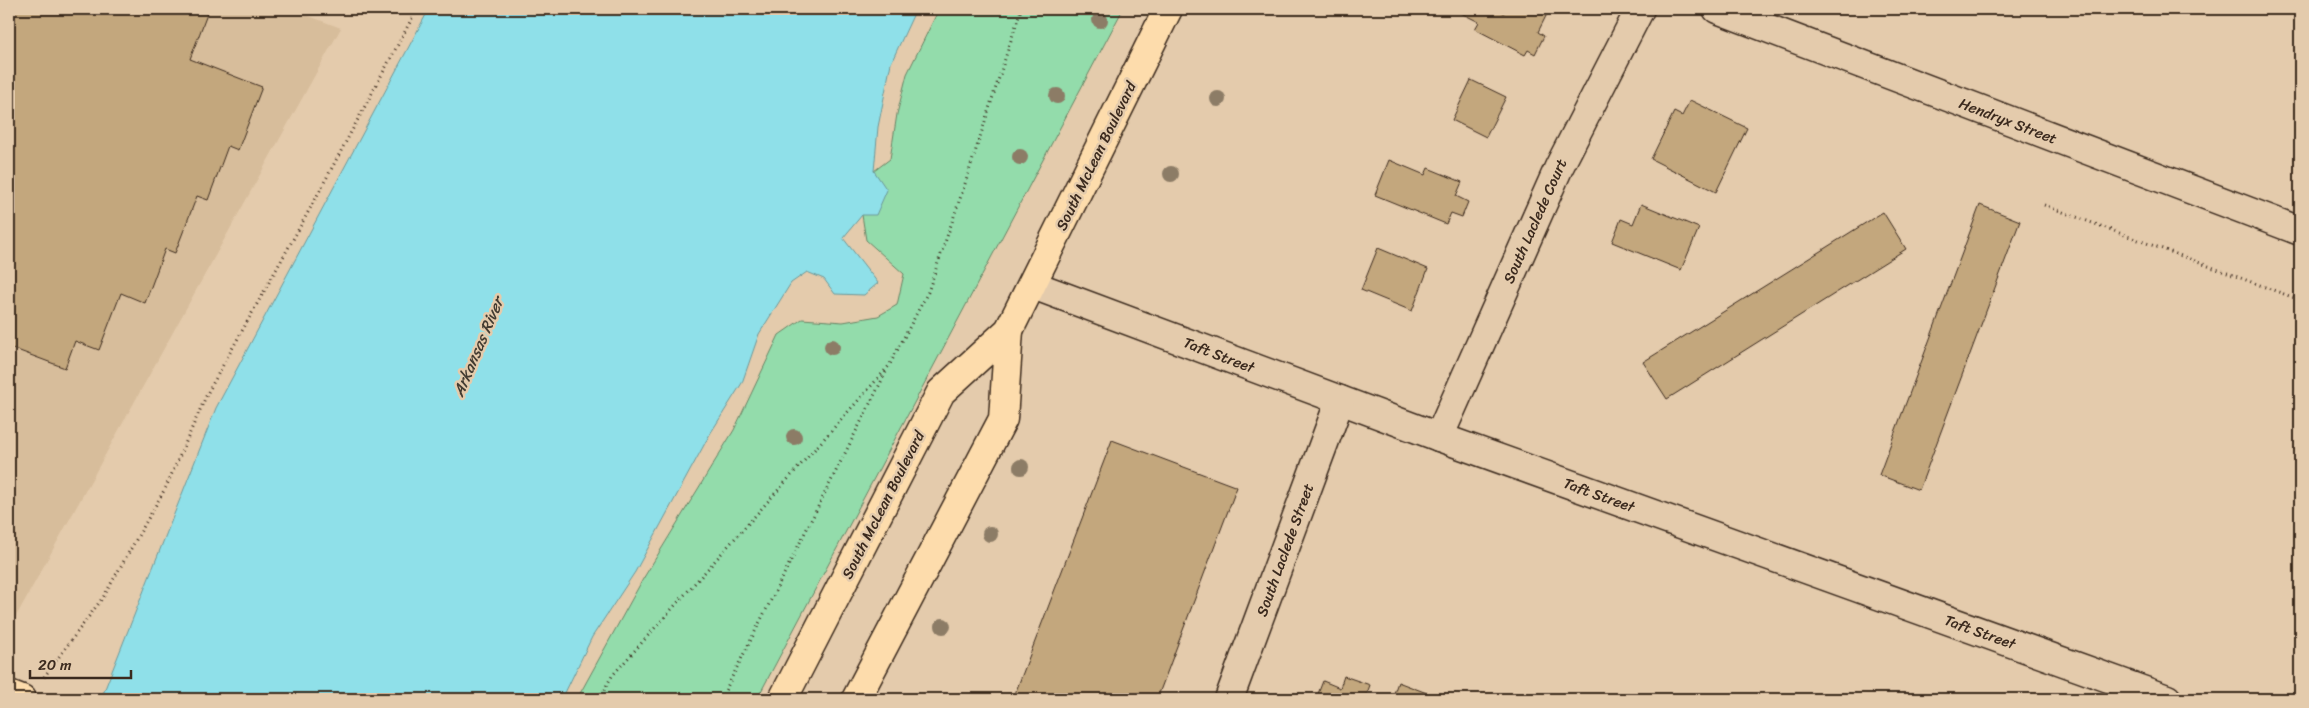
<svg xmlns="http://www.w3.org/2000/svg" width="2309" height="708" viewBox="0 0 2309 708" font-family="Sriracha,sans-serif">
  <style>
    .built { fill: #d7bd9b }
    .green { fill: #93dcab; stroke: #678364 }
    .water { fill: #8fe0e9; stroke: #6d9798 }
    .building { fill: #c3a77d; stroke: #3b2a1e }
    .lines { fill: none; stroke-linecap: round; stroke-linejoin: round }
    .minor-casing { stroke: #3b2a1e; stroke-width: 31 }
    .major-casing { stroke: #3b2a1e; stroke-width: 31 }
    .highway-casing { stroke: #3b2a1e; stroke-width: 31 }
    .path { stroke: #3b2a1e; stroke-width: 3; stroke-dasharray: 1 4; stroke-linecap: butt }
    .minor { stroke: #e4cbac; stroke-width: 28 }
    .major { stroke: #fddcac; stroke-width: 28 }
    .highway { stroke: #fddcac; stroke-width: 28 }
    .tree { fill: #8c7c66 }
    .labels { text-anchor: middle; dominant-baseline: central; stroke-width: 5; stroke-linejoin: round; paint-order: stroke }
    .street-label { font-size: 15px; fill: #3b2a1e; stroke: #e4cbac }
    .water-label { font-size: 16px; font-style: italic; fill: #433c32; stroke: #e4cbac }
  </style>
  <rect width="100%" height="100%" fill="#e4cbac"/>
  <filter id="ink" filterUnits="userSpaceOnUse"><feTurbulence type="fractalNoise" baseFrequency=".02" numOctaves="2"/><feDisplacementMap in="SourceGraphic" scale="10" xChannelSelector="R" yChannelSelector="G"/><feConvolveMatrix kernelMatrix="1 2 1 2 8 2 1 2 1" color-interpolation-filters="sRGB"/></filter>
  <g filter="url(#ink)">
    <!-- built -->
    <polygon class="built" points="9,9 290,9 341,28 9,629"/>
    <!-- green -->
    <polygon class="green" points="939,9 1123,9 757,699 577,699 643,579 734,430 779,335 802,319 843,322 878,316 897,305 904,274 866,240 862,215 874,171 890,159 897,114 907,74"/>
    <!-- water -->
    <polygon class="water" points="429,9 916,9 891,63 878,127 874,171 887,190 876,215 862,215 843,238 878,283 864,295 835,294 824,279 807,272 791,283 759,334 742,383 710,434 635,572 592,637 562,699 101,699 216,408"/>
    <!-- building -->
    <g class="building">
      <polygon points="9,9 209,9 190,59 262,87 238,150 228,146 208,200 197,196 175,253 165,249 145,303 121,293 99,350 75,341 65,368 9,347"/>
      <polygon points="1463,9 1496,9 1504,13 1506,9 1536,9 1547,14 1538,32 1544,36 1535,54 1528,50 1525,55 1475,29 1479,22 1461,13"/>
      <polygon points="1471,80 1506,97 1486,137 1452,120"/>
      <polygon points="1690,100 1747,128 1716,192 1651,159 1674,112 1682,116"/>
      <polygon points="1389,160 1425,175 1428,168 1462,182 1456,196 1468,202 1462,217 1451,213 1446,224 1375,195"/>
      <polygon points="1641,204 1699,228 1681,270 1612,242 1621,219 1633,224"/>
      <polygon points="1980,205 2020,221 1919,490 1879,475"/>
      <polygon points="1883,212 1906,249 1667,399 1643,362"/>
      <polygon points="1378,248 1428,269 1412,311 1361,290"/>
      <polygon points="1112,440 1237,487 1157,699 1013,699"/>
      <polygon points="1344,676 1370,685 1365,699 1316,699 1323,681 1340,688"/>
      <polygon points="1398,682 1432,695 1430,699 1392,699"/>
    </g>
    <g class="lines">
      <!-- minor casing -->
      <g class="minor-casing">
        <g id="minor">
          <polyline points="1717,9 2300,231"/>
          <polyline points="1033,285 1439,437 2167,699"/>
          <polyline points="1439,437 1559,167 1640,9"/>
          <polyline points="1229,699 1340,400"/>
        </g>
      </g>
      <!-- major casing -->
      <g class="major-casing">
        <g id="major">
          <polyline points="783,699 941,392 1009,330 1168,9"/>
          <polyline points="856,699 1003,419 1009,330"/>
        </g>
      </g>
      <!-- highway casing -->
      <g class="highway-casing">
        <polyline id="highway" points="9,694 22,699"/>
      </g>
      <!-- path -->
      <g class="path">
        <polyline points="2044,205 2300,300"/>
        <polyline points="44,677 104,596 166,487 207,394 311,207 417,9"/>
        <polyline points="599,699 612,676 889,366 928,292 964,187 1021,9"/>
        <polyline points="721,699 886,372"/>
      </g>
      <!-- minor -->
      <use href="#minor" class="minor"/>
      <!-- major -->
      <use href="#major" class="major"/>
      <!-- highway -->
      <use href="#highway" class="highway"/>
    </g>
    <!-- trees -->
    <g class="tree">
      <circle cx="1100" cy="20" r="8"/>
      <circle cx="1057" cy="96" r="8"/>
      <circle cx="1218" cy="99" r="8"/>
      <circle cx="1020" cy="157" r="8"/>
      <circle cx="1171" cy="174" r="8"/>
      <circle cx="832" cy="347" r="8"/>
      <circle cx="794" cy="437" r="8"/>
      <circle cx="1021" cy="467" r="8"/>
      <circle cx="990" cy="534" r="8"/>
      <circle cx="943" cy="626" r="8"/>
    </g>
  </g>
  <g class="labels">
    <!-- street labels -->
    <g class="street-label">
      <text transform="translate(2008 121) rotate(21)">Hendryx Street</text>
      <text transform="translate(1096 156) rotate(-64)">South McLean Boulevard</text>
      <text transform="translate(1535 221) rotate(-66)">South Laclede Court</text>
      <text transform="translate(1219 355) rotate(21)">Taft Street</text>
      <text transform="translate(1599 495) rotate(20)">Taft Street</text>
      <text transform="translate(883 505) rotate(-63)">South McLean Boulevard</text>
      <text transform="translate(1285 550) rotate(-70)">South Laclede Street</text>
      <text transform="translate(1980 632) rotate(20)">Taft Street</text>
    </g>
    <!-- water labels -->
    <g class="water-label">
      <text transform="translate(478 347) rotate(-67)">Arkansas River</text>
    </g>
  </g>
  <!-- margin -->
  <rect width="2309" height="708" fill="none" stroke="#e4cbac" stroke-width="30"/>
  <rect x="15" y="15" width="2279" height="678" fill="none" stroke="#3b2a1e" stroke-width="2" filter="url(#ink)"/>
  <!-- scale -->
  <path d="M30 670v8h101v-8" fill="none" stroke="#3b2a1e" stroke-width="2.5"/>
  <text x="38" y="670" font-size="15" fill="#3b2a1e" stroke="#e4cbac" stroke-width="4" paint-order="stroke">20 m</text>
</svg>
